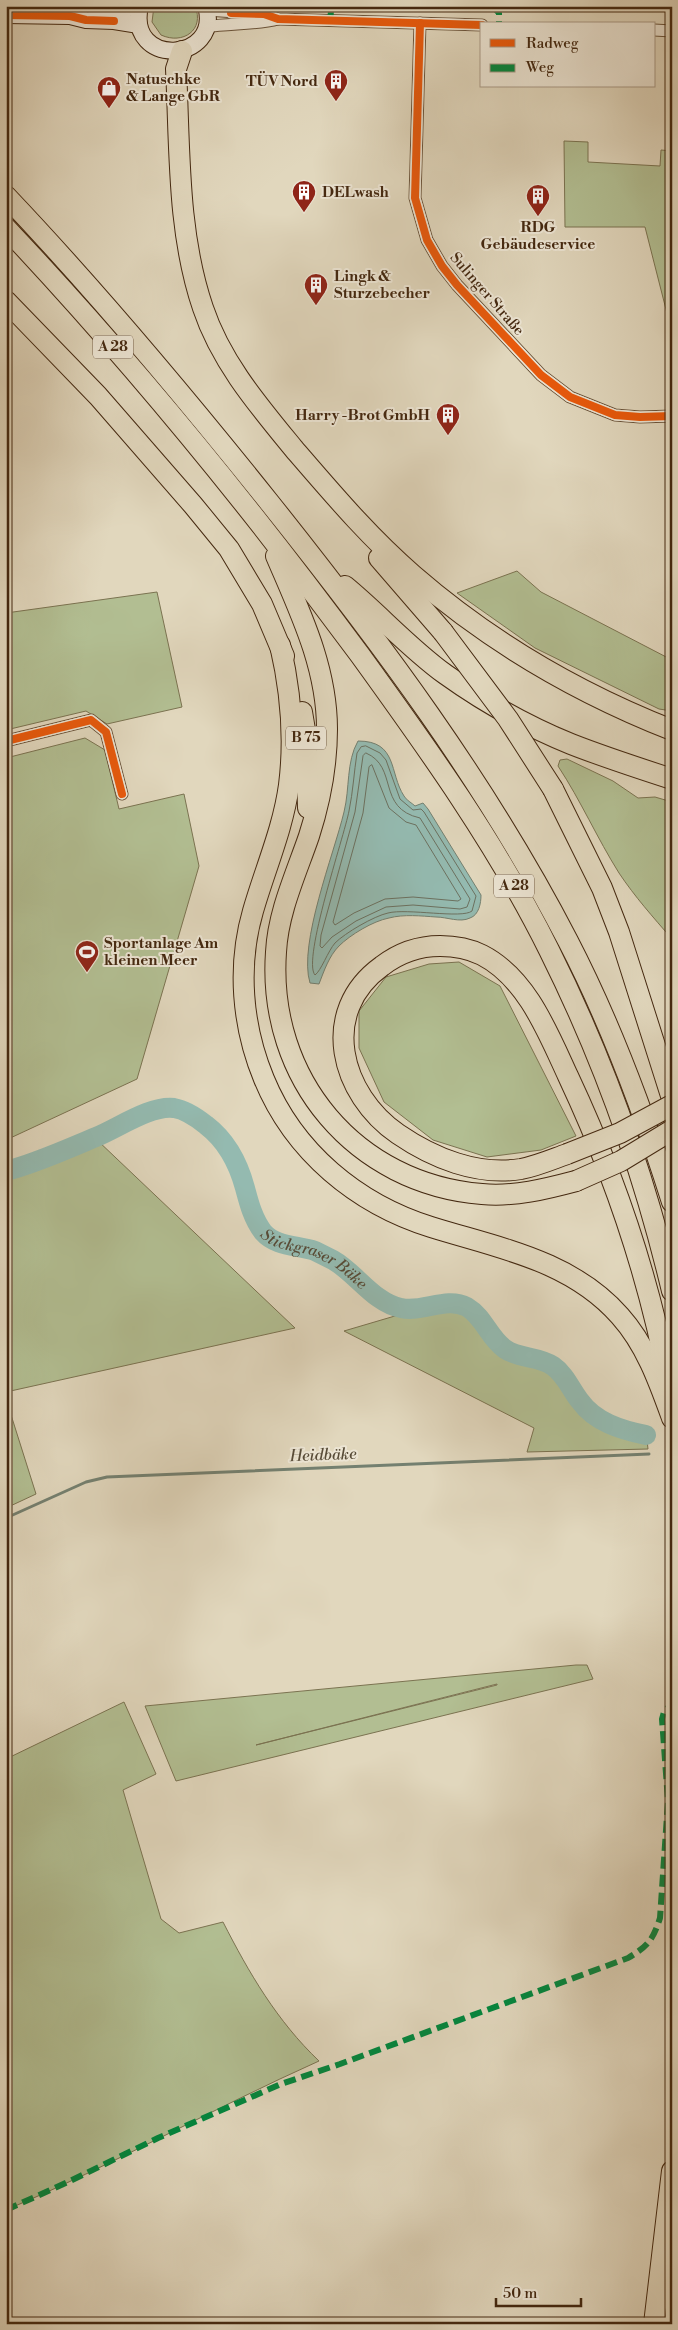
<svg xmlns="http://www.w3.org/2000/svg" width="678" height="2330" viewBox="0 0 678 2330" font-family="'Libre Bodoni',serif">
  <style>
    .green { fill: #b2be92; stroke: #7b7351; fill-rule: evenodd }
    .water { fill: #94bab0; stroke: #748070 }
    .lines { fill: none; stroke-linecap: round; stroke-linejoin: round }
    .shore { stroke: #6c7160; stroke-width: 1 }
    .stream { stroke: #748070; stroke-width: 3 }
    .river { stroke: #94bab0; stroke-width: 20 }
    .street-casing { stroke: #6b543b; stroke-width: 13 }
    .secondary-casing { stroke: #442810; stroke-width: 18 }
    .highway-casing { stroke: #442810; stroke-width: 22 }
    .street { stroke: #ece5d4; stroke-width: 11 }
    .secondary { stroke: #ece5d4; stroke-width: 16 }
    .highway { stroke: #e1d7bd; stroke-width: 20 }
    .highway-bridge-casing { stroke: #442810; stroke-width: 22; stroke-linecap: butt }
    .highway-bridge { stroke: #e1d7bd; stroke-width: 20 }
    .quiet { stroke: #00873e; stroke-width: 6; stroke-dasharray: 12 6; stroke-linecap: butt }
    .cycleway-casing { stroke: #ece5d4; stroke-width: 11 }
    .cycleway { stroke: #e8590c; stroke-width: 8 }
    .labels { text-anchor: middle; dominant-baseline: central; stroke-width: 4; stroke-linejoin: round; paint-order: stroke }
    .shield { fill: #ece5d4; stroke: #76614b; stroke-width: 1 }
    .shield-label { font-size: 14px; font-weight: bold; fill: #442810 }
    .poi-label { font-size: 15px; font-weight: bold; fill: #442810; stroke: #ece5d4; text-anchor: start }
    .street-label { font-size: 15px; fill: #442810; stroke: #ece5d4 }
    .water-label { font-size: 16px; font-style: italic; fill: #584c38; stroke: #ece5d4 }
  </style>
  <rect width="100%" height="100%" fill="#e1d7bd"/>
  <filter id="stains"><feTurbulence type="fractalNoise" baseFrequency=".004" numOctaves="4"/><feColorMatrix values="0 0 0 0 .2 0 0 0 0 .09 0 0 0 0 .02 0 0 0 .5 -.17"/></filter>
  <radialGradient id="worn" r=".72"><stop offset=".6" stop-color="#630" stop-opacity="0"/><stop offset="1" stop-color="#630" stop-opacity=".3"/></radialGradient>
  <!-- green -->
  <g class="green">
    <path d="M 154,6 L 195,6 C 205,30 183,45 161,35 L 152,22 Z"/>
    <polygon points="564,141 588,142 588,162 660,166 661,150 672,151 672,333 645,227 565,227"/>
    <polygon points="517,571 541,592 672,660 672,711 659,709 535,648 457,593"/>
    <polygon points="157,592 182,707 107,724 86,711 6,730 6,613"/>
    <polygon points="85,738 105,750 119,809 184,794 199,866 137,1079 6,1140 6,758"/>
    <path d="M 567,759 L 613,781 L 638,798 L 655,797 L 672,802 L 672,939 C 653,917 635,897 619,873 C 597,838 581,801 558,766 L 560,760 Z"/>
    <polygon points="459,962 500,986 576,1136 541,1150 487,1157 433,1140 384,1102 359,1048 359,1011 386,977 429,964"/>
    <polygon points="96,1139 295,1328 6,1392 6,1178 27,1173"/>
    <path d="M 438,1309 C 449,1309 459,1308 468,1314 C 484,1324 493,1345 512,1357 C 526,1366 544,1366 557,1378 C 566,1387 571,1400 578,1410 C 591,1428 626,1439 647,1440 L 648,1449 L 527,1452 L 534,1428 L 344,1331 L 405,1313 Z"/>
    <polygon points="6,1399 36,1494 6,1508"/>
    <path d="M 576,1665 L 587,1665 L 593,1679 L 176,1781 L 145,1706 ZM 497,1684 L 497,1685 L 256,1745 Z"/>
    <path d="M 124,1702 L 156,1774 L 123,1790 L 161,1919 L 179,1933 L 223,1922 C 249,1973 277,2021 319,2061 C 214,2108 113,2165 6,2210 L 6,1759 Z"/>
  </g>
  <!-- water -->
  <path class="water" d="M 358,741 C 398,741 389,773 404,796 C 406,800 412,803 415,806 L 423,803 L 428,809 L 481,895 C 481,903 479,915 470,918 C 460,923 447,917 436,917 C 421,916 404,914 389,918 C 373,921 350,935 339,946 C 329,956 324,971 319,984 L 310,983 C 298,944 334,854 344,812 C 350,788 346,762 358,741 Z"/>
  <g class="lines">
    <!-- shore -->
    <g class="shore">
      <path d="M 366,746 L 380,753 L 386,760 L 400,799 L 413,810 L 421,809 L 424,812 L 476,896 L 472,911 C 462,919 407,908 388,913 C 374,916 345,933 335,943 C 328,951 321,971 315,975 C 302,960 344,837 349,811 C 353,792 354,772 357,753 L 361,747 Z"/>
      <path d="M 366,753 C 399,767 376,808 420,818 L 470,899 L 467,907 L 460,909 L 413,905 L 386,907 L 356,921 L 332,937 L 322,948 L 320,946 L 321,935 L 355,812 L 363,756 Z"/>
      <polygon points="372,765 389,808 406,822 416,825 461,899 458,901 413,897 385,899 354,913 335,925 333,922 363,813 369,767"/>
    </g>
    <!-- stream -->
    <polyline class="stream" points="6,1518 86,1482 107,1477 649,1454"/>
    <!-- river -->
    <path class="river" id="s1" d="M 6,1171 C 37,1163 67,1149 96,1137 C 118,1128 151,1105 174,1108 C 186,1110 196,1117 206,1125 C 227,1141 238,1162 245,1188 C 249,1203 253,1219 263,1232 C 276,1247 297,1245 315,1251 C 321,1254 327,1257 333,1260 C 356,1273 374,1303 401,1308 C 423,1313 446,1296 467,1307 C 484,1317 489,1338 505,1349 C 519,1359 539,1356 553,1366 C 566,1375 571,1390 580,1401 C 595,1422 621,1430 646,1435"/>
    <!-- street casing -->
    <g class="street-casing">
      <g id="street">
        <polyline points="207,10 264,14 278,19 482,25"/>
        <polyline points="420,23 415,198 427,240 442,266 457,285 541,375 570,397 615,415 640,417 672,416"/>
        <path d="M 206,27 C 230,23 255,25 278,19"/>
        <polyline points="654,30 672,31"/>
        <polyline points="6,741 91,720 106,732 122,794"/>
      </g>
    </g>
    <!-- secondary casing -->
    <g class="secondary-casing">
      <g id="secondary">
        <path d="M 140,6 C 126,68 222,63 206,6"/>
        <polyline points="96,11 140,7"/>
        <polyline points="6,15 70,16 86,20 114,21 139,25"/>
      </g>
    </g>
    <!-- highway casing -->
    <g class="highway-casing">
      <g id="highway">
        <path d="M 182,51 L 176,69 C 180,148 177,232 203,308 C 221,362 258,405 294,449 C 332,493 369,537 413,575 C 489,641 578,693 672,730"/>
        <path d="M 6,196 C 99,294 185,397 269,502 C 379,640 487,784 568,941 C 611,1024 644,1113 672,1202"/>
        <path d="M 6,228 C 133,363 250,506 360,655 C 428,749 497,845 549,950 C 603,1058 644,1173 672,1291"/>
        <polyline points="6,301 98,396 193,505 229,549 262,604 284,656"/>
        <path d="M 276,556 C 300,612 327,667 327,729 C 327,765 320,802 309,836 C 296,874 278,912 276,952 C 267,1079 356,1184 482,1194 C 514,1197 546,1189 576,1181"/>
        <polyline points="379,558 443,632"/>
        <path d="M 345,586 C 379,614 409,648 445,674 C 484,702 527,726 571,744 C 604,757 638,768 672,779"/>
        <path d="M 280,645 C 291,692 295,737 289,785 C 283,829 265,869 253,911 C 237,966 242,1026 264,1079 C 294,1152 357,1204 431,1227 C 498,1248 571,1260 620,1316 C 646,1345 659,1382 672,1418"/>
        <polyline points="302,712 306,736 308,808"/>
        <polyline points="553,789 602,888 619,932 672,1099"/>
        <path d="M 567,1154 C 553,1159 537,1166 521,1169 C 477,1176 433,1158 398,1134 C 341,1095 318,1012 382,966 C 399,953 417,946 440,946 C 453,946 470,949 482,955 C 527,978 548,1033 568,1076 C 615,1176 650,1280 670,1389"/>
        <polyline points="654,2324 672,2171"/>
      </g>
    </g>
    <!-- street -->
    <use href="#street" class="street"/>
    <!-- secondary -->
    <use href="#secondary" class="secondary"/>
    <!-- highway -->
    <use href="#highway" class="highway"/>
    <!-- highway-bridge casing -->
    <g class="highway-bridge-casing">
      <g id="highway-bridge">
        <polyline points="443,632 508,719 553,789"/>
        <polyline points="567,1154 620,1133 672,1105"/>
        <polyline points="576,1181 621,1161 672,1130"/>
      </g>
    </g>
    <!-- highway-bridge -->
    <use href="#highway-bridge" class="highway-bridge"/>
    <!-- quiet -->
    <g class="quiet">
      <polyline points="492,6 499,13 499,24"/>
      <polyline points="330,21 331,11 336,6"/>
      <path d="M 6,2210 L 68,2182 L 158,2138 L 281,2084 L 340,2064 L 628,1958 C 648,1946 653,1940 660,1918 L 668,1801 L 662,1719 L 664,1712 L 672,1703"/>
    </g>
    <!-- cycleway casing -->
    <g class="cycleway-casing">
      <g id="cycleway">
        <polyline points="231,13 264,14 278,19 482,25"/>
        <polyline points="6,15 70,16 86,20 114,21"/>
        <polyline points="420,23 415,198 427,240 442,266 457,285 541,375 570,397 615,415 640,417 672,416"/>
        <polyline points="6,741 91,720 106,732 122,794"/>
      </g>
    </g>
    <!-- cycleway -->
    <use href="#cycleway" class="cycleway"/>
  </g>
  <!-- icons -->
  <defs>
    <g id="building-pin" transform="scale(1.25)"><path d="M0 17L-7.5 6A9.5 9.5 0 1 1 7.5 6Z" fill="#8f2418" stroke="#ece5d4"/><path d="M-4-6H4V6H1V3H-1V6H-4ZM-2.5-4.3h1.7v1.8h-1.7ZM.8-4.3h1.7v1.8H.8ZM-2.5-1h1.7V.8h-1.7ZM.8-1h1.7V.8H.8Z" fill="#fff"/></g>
    <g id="shop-pin" transform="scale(1.25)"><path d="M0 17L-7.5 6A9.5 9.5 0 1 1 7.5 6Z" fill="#8f2418" stroke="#ece5d4"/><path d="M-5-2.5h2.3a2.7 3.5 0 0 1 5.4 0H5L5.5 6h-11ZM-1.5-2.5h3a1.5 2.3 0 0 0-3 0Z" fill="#fff"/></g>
    <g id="stadium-pin" transform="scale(1.25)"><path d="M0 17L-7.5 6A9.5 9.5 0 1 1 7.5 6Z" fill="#8f2418" stroke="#ece5d4"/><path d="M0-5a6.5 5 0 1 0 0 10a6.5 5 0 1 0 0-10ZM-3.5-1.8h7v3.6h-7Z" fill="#fff"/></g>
  </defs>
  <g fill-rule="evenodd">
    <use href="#building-pin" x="336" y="81"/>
    <use href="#shop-pin" x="109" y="88"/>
    <use href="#building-pin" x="304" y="192"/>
    <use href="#building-pin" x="538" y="196"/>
    <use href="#building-pin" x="316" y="285"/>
    <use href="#building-pin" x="448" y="415"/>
    <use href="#stadium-pin" x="87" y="952"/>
  </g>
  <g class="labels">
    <!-- shield labels -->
    <g class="shield">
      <rect x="93" y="335.5" width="40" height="23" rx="4"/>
      <rect x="286" y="726.5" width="40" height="23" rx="4"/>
      <rect x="494" y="874.5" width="40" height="23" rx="4"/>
    </g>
    <g class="shield-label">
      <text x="113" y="347">A 28</text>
      <text x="306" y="738">B 75</text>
      <text x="514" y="886">A 28</text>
    </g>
    <!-- poi labels -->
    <g class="poi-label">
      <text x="126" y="79">Natuschke<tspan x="126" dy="17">&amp; Lange GbR</tspan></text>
      <text x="318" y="81" text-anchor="end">TÜV Nord</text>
      <text x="322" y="192">DELwash</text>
      <text x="538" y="227" text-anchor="middle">RDG<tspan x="538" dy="17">Gebäudeservice</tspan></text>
      <text x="334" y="276">Lingk &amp;<tspan x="334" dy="17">Sturzebecher</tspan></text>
      <text x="430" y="415" text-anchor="end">Harry -Brot GmbH</text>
      <text x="104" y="943">Sportanlage Am<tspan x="104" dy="17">kleinen Meer</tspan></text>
    </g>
    <!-- street labels -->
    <g class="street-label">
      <text transform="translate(487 294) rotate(49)">Sulinger Straße</text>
    </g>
    <!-- water labels -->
    <g class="water-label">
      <text stroke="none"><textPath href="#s1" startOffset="399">Stickgraser Bäke</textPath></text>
      <text transform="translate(323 1455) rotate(-2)">Heidbäke</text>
    </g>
  </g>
  <!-- margin -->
  <rect width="678" height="2330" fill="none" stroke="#e1d7bd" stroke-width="25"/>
  <rect x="8" y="8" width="663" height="2315" fill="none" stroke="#442810" stroke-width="2.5"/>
  <rect x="12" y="12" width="653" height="2305" fill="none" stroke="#442810"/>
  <!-- legend -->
  <rect x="480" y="22" width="175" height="65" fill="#ece5d4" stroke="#a99986"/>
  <rect x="490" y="39" width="25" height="8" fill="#e8590c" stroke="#a99986"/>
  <text x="526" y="48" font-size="15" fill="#442810">Radweg</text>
  <rect x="490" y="64" width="25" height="8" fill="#00873e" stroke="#a99986"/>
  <text x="526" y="72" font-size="15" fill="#442810">Weg</text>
  <!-- scale -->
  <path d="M496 2298v8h85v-8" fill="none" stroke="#442810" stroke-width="2.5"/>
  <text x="503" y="2298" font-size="15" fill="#442810" stroke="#ece5d4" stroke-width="4" paint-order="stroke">50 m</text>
  <rect width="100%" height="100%" filter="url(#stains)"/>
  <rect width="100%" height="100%" fill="url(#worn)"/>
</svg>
